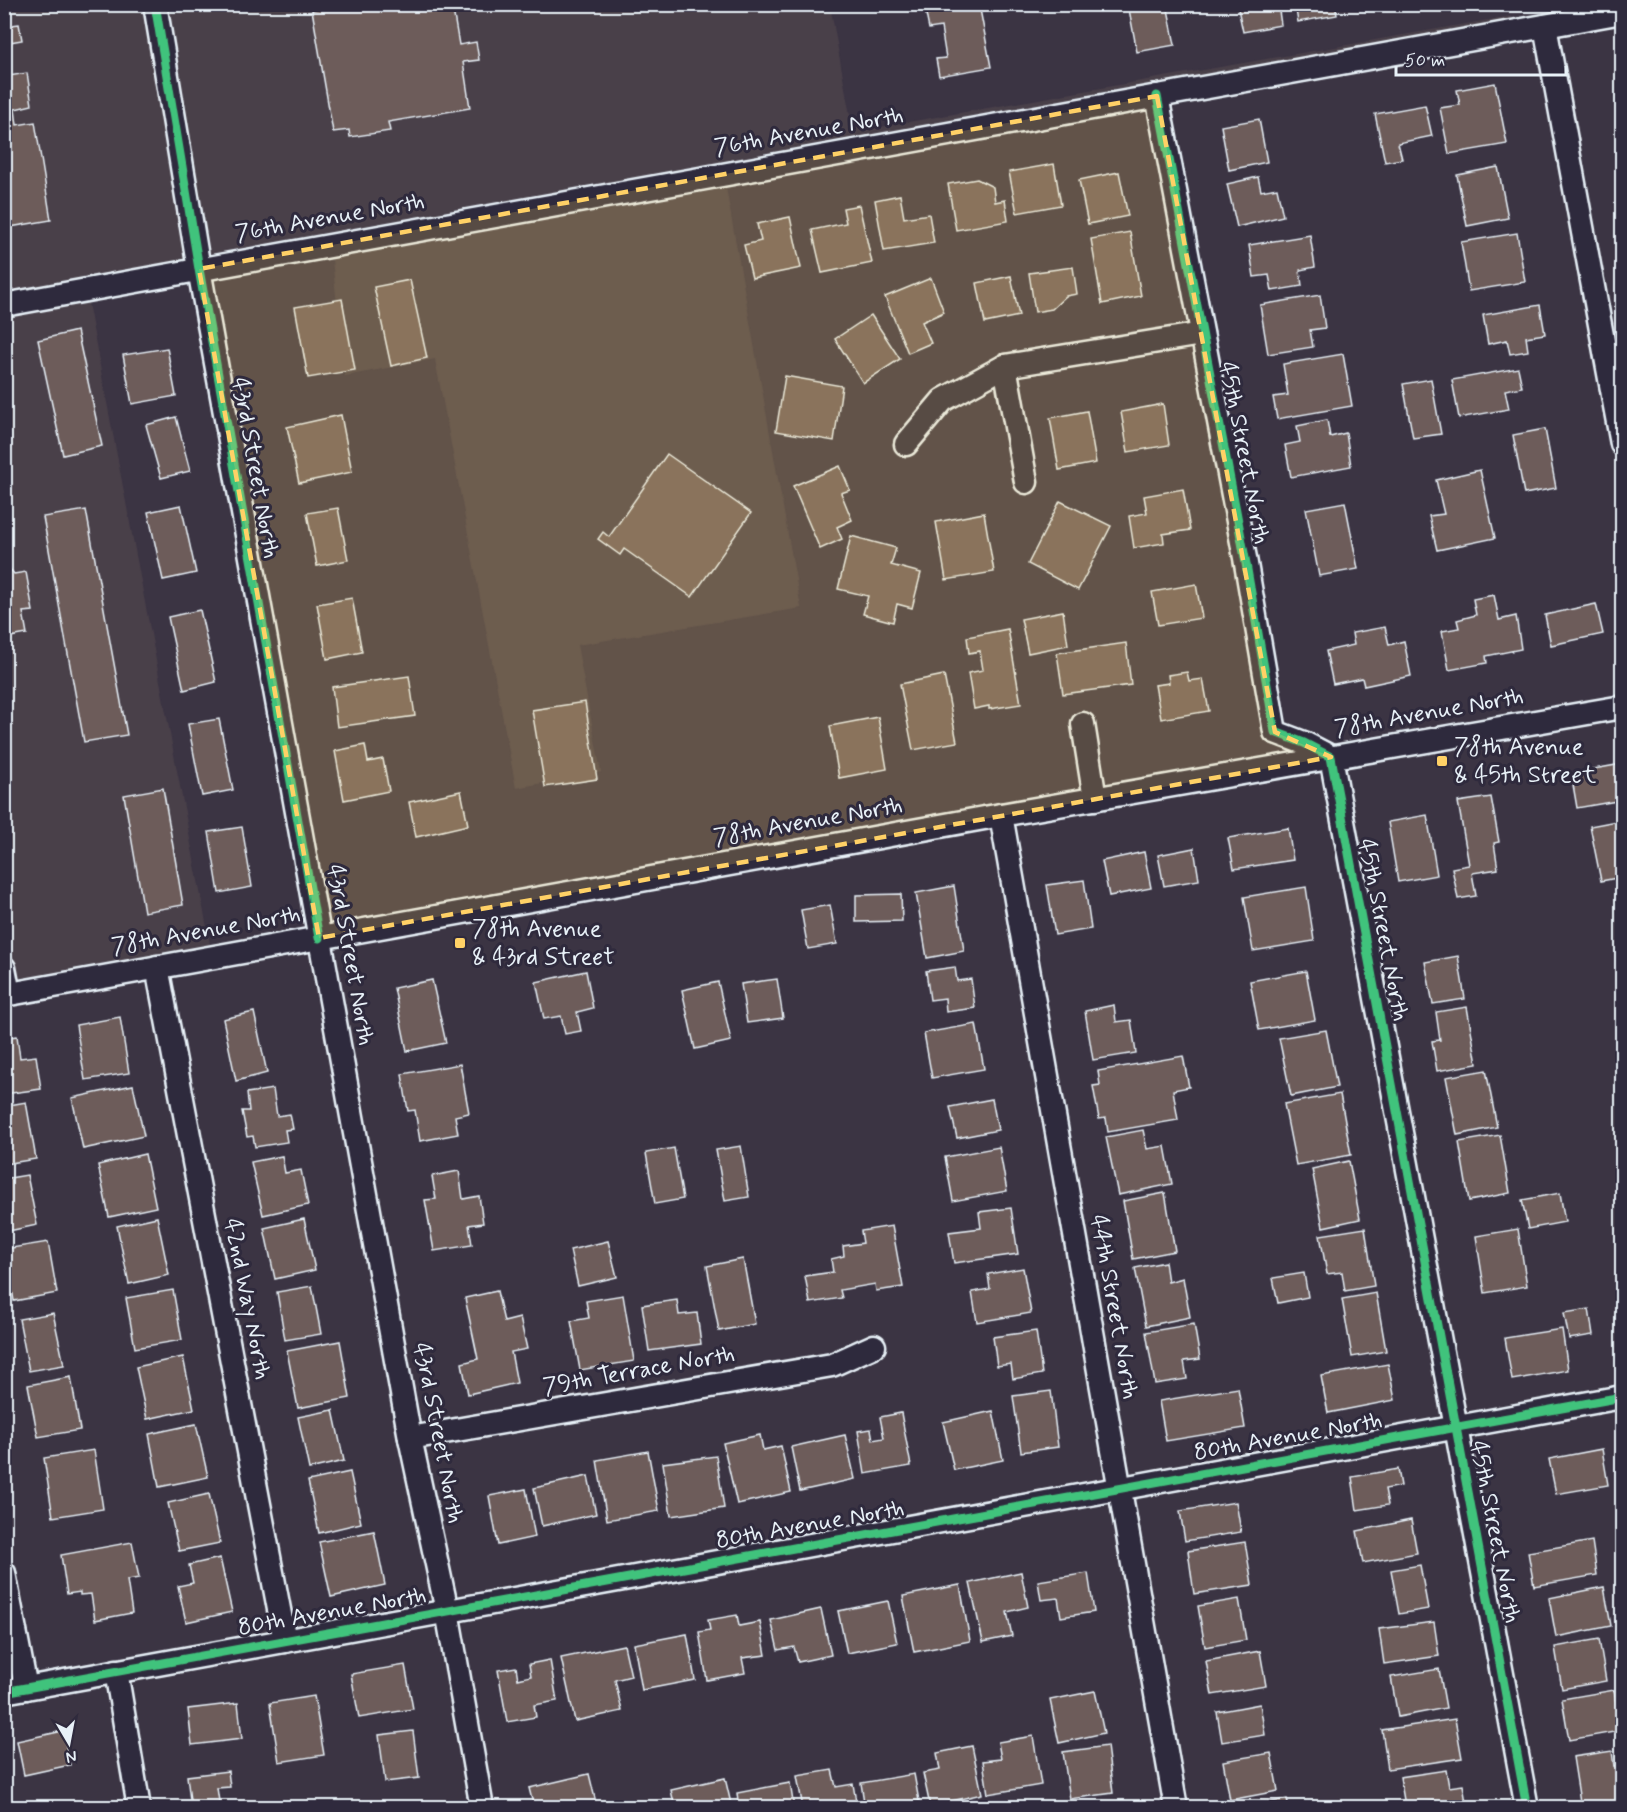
<svg xmlns="http://www.w3.org/2000/svg" width="1627" height="1812" viewBox="0 0 1627 1812" font-family="Mynerve,sans-serif">
  <style>
    .built { fill: #4a404a }
    .building { fill: #6d5c5a; stroke: #e8f1f8; stroke-width: 1.5 }
    .lines { fill: none; stroke-linecap: round; stroke-linejoin: round }
    .minor-casing { stroke: #e8f1f8; stroke-width: 27 }
    .minor { stroke: #2f2a3d; stroke-width: 22 }
    .cycleway-casing { stroke: #2f2a3d; stroke-width: 13 }
    .cycleway { stroke: #40c37c; stroke-width: 9 }
    .marked { fill: #ffd166; fill-opacity: 0.2; stroke: #ffd166; stroke-width: 4.5; stroke-dasharray: 12 8; stroke-linejoin: round }
    .poi-dot { fill: #ffd166; stroke: #2f2a3d; stroke-width: 2 }
    .labels { text-anchor: middle; dominant-baseline: central; stroke-width: 6; stroke-linejoin: round; paint-order: stroke }
    .street-label { font-size: 24px; fill: #e8f1f8; stroke: #2f2a3d }
    .poi-label { font-size: 24px; fill: #e8f1f8; stroke: #2f2a3d; text-anchor: start }
  </style>
  <rect width="100%" height="100%" fill="#3b3443"/>
  <filter id="ink" filterUnits="userSpaceOnUse"><feTurbulence type="fractalNoise" baseFrequency=".0167" numOctaves="2"/><feDisplacementMap in="SourceGraphic" scale="12" xChannelSelector="R" yChannelSelector="G"/><feConvolveMatrix kernelMatrix="1 2 1 2 8 2 1 2 1" color-interpolation-filters="sRGB"/></filter>
  <g filter="url(#ink)">
    <!-- built -->
    <g class="built">
      <polygon points="5,5 143,5 186,259 5,291"/>
      <polygon points="166,5 830,5 851,121 863,130 1511,16 1512,19 209,254"/>
      <polygon points="876,161 726,188 801,608 577,645 601,772 516,788 435,359 345,376 332,259"/>
      <polygon points="88,303 210,944 5,981 5,318"/>
    </g>
    <!-- building -->
    <g class="building">
      <polygon points="317,4 452,4 459,45 476,42 479,60 463,62 470,108 388,122 390,131 350,137 349,130 333,132 312,10 318,9"/>
      <polygon points="936,4 979,4 991,67 939,76 936,59 946,58 941,27 929,29 926,14 938,12"/>
      <polygon points="1128,4 1167,4 1175,45 1137,52"/>
      <polygon points="1237,4 1278,4 1281,25 1243,32"/>
      <polygon points="1295,4 1335,4 1337,15 1298,22"/>
      <polygon points="19,24 22,40 4,43 4,26"/>
      <polygon points="4,47 9,76 27,73 32,105 15,109 17,125 35,122 51,220 4,228"/>
      <polygon points="1495,83 1507,144 1449,154 1440,108 1460,105 1457,90"/>
      <polygon points="1425,105 1432,136 1398,143 1402,159 1385,162 1375,114"/>
      <polygon points="1259,119 1267,162 1229,170 1221,126"/>
      <polygon points="1054,164 1061,205 1017,213 1009,172"/>
      <polygon points="1498,167 1508,218 1467,226 1457,175"/>
      <polygon points="1119,172 1128,216 1088,224 1079,180"/>
      <polygon points="1258,177 1261,191 1277,188 1283,216 1237,227 1227,184"/>
      <polygon points="977,179 993,187 995,202 1005,200 1008,221 956,230 948,184"/>
      <polygon points="900,195 904,218 929,214 934,243 884,251 875,200"/>
      <polygon points="859,205 872,263 822,273 812,230 846,223 843,208"/>
      <polygon points="790,217 801,268 752,278 744,245 761,241 757,224"/>
      <polygon points="1130,232 1141,296 1102,304 1091,239"/>
      <polygon points="1517,233 1525,282 1469,291 1461,242"/>
      <polygon points="1310,235 1315,267 1300,270 1302,286 1272,291 1269,275 1254,277 1249,245"/>
      <polygon points="1073,267 1077,294 1066,296 1052,309 1035,312 1029,273"/>
      <polygon points="1011,276 1019,316 985,323 977,283"/>
      <polygon points="931,278 944,312 922,322 931,343 908,353 885,297"/>
      <polygon points="410,280 427,358 391,366 374,287"/>
      <polygon points="1320,295 1325,328 1310,330 1313,347 1268,354 1260,305"/>
      <polygon points="342,299 355,370 308,378 295,307"/>
      <polygon points="1540,305 1545,334 1526,337 1528,351 1510,354 1507,340 1488,344 1483,315"/>
      <polygon points="871,315 900,359 863,383 835,339"/>
      <polygon points="77,331 102,446 63,455 38,340"/>
      <polygon points="167,348 176,396 132,404 123,355"/>
      <polygon points="1343,354 1352,406 1277,419 1273,397 1288,395 1283,364"/>
      <polygon points="1518,368 1522,387 1505,390 1509,409 1459,418 1452,380"/>
      <polygon points="785,376 842,386 834,441 776,431"/>
      <polygon points="1431,379 1441,434 1413,438 1403,384"/>
      <polygon points="1163,404 1169,445 1128,452 1121,412"/>
      <polygon points="1087,411 1096,463 1059,470 1050,418"/>
      <polygon points="341,415 352,472 299,483 287,427"/>
      <polygon points="176,417 190,471 161,478 146,425"/>
      <polygon points="1327,420 1330,437 1346,433 1351,466 1291,477 1285,445 1300,442 1297,426"/>
      <polygon points="1545,429 1556,488 1524,494 1513,435"/>
      <polygon points="667,454 751,513 692,597 624,549 620,555 598,539 603,532 609,537"/>
      <polygon points="840,466 850,490 841,493 852,520 837,527 842,539 820,549 793,486"/>
      <polygon points="1480,470 1495,538 1437,550 1429,516 1444,514 1436,480"/>
      <polygon points="1183,489 1190,530 1163,534 1164,543 1134,548 1129,516 1147,513 1144,496"/>
      <polygon points="1060,501 1111,526 1078,590 1028,564"/>
      <polygon points="1345,502 1358,569 1319,576 1306,509"/>
      <polygon points="181,505 196,573 163,580 148,512"/>
      <polygon points="338,508 348,560 317,566 307,513"/>
      <polygon points="86,510 127,735 84,742 43,517"/>
      <polygon points="984,513 994,572 946,580 936,522"/>
      <polygon points="851,536 896,548 891,565 921,573 912,608 897,604 893,622 863,614 868,596 838,589"/>
      <polygon points="4,567 9,568 14,574 26,572 33,611 23,612 27,634 5,638"/>
      <polygon points="1196,584 1202,618 1158,625 1152,592"/>
      <polygon points="1494,595 1499,620 1516,616 1521,649 1486,656 1487,663 1449,670 1442,631 1459,628 1457,620 1476,615 1473,599"/>
      <polygon points="352,598 362,652 327,659 317,604"/>
      <polygon points="1596,604 1603,634 1551,645 1545,615"/>
      <polygon points="200,610 216,682 184,690 168,617"/>
      <polygon points="1063,611 1068,645 1028,653 1021,619"/>
      <polygon points="1385,627 1389,645 1404,641 1411,676 1364,686 1362,678 1333,684 1326,651 1354,645 1352,633"/>
      <polygon points="1008,629 1021,704 989,709 989,706 974,709 968,673 983,670 980,651 969,653 967,637"/>
      <polygon points="1126,643 1131,685 1063,694 1057,653"/>
      <polygon points="1187,672 1189,681 1203,679 1209,711 1161,719 1155,685 1169,683 1168,675"/>
      <polygon points="944,675 957,742 913,750 900,684"/>
      <polygon points="409,676 415,716 337,727 332,687"/>
      <polygon points="585,702 597,779 545,787 532,710"/>
      <polygon points="878,717 887,769 839,778 830,726"/>
      <polygon points="219,719 233,790 202,796 188,724"/>
      <polygon points="365,745 368,762 383,759 389,791 344,800 335,751"/>
      <polygon points="1622,764 1622,800 1577,808 1571,773"/>
      <polygon points="163,788 183,905 144,912 124,795"/>
      <polygon points="461,791 468,825 416,837 409,802"/>
      <polygon points="1491,797 1499,842 1494,843 1498,869 1472,873 1476,896 1458,899 1452,868 1469,865 1458,802"/>
      <polygon points="1427,815 1437,875 1398,882 1388,822"/>
      <polygon points="1622,820 1622,877 1601,881 1590,826"/>
      <polygon points="242,827 252,887 219,893 209,832"/>
      <polygon points="1288,828 1293,860 1234,869 1228,838"/>
      <polygon points="1194,848 1199,880 1164,886 1158,855"/>
      <polygon points="1144,852 1151,888 1109,896 1102,861"/>
      <polygon points="1084,880 1091,929 1055,935 1047,885"/>
      <polygon points="954,886 964,951 927,958 916,893"/>
      <polygon points="1306,887 1314,941 1253,951 1244,897"/>
      <polygon points="901,894 902,921 856,922 856,895"/>
      <polygon points="830,905 837,944 808,949 801,910"/>
      <polygon points="1458,956 1465,999 1433,1004 1425,962"/>
      <polygon points="955,967 957,981 971,979 975,1008 946,1012 945,998 930,1000 926,971"/>
      <polygon points="586,971 593,1008 577,1012 581,1031 565,1034 561,1016 544,1019 536,982"/>
      <polygon points="1306,971 1315,1020 1259,1030 1250,981"/>
      <polygon points="777,979 783,1018 747,1023 741,984"/>
      <polygon points="432,980 446,1043 407,1051 394,988"/>
      <polygon points="718,982 731,1041 695,1049 682,990"/>
      <polygon points="1114,1005 1116,1022 1131,1020 1136,1053 1093,1060 1085,1011"/>
      <polygon points="1467,1007 1477,1064 1437,1071 1432,1041 1440,1040 1436,1012"/>
      <polygon points="254,1012 267,1073 236,1081 223,1019"/>
      <polygon points="120,1017 129,1073 85,1080 76,1025"/>
      <polygon points="976,1024 984,1069 932,1078 924,1033"/>
      <polygon points="1326,1030 1337,1087 1291,1096 1279,1038"/>
      <polygon points="17,1036 20,1058 36,1056 41,1089 4,1094 4,1038"/>
      <polygon points="1183,1056 1189,1087 1173,1090 1178,1120 1108,1132 1106,1118 1099,1119 1093,1086 1100,1085 1098,1071"/>
      <polygon points="460,1064 469,1113 455,1116 458,1134 420,1141 415,1110 408,1111 402,1074"/>
      <polygon points="1486,1070 1497,1127 1457,1135 1446,1077"/>
      <polygon points="133,1085 144,1136 83,1149 72,1098"/>
      <polygon points="273,1089 277,1116 290,1114 293,1129 285,1130 287,1142 255,1147 253,1136 247,1137 242,1111 249,1111 247,1093"/>
      <polygon points="1340,1094 1351,1155 1296,1165 1284,1104"/>
      <polygon points="992,1099 998,1130 957,1138 950,1107"/>
      <polygon points="26,1102 36,1159 4,1164 4,1106"/>
      <polygon points="1143,1130 1147,1149 1165,1146 1172,1184 1118,1195 1106,1137"/>
      <polygon points="1500,1135 1510,1193 1469,1201 1459,1142"/>
      <polygon points="741,1146 749,1197 725,1201 716,1150"/>
      <polygon points="999,1147 1007,1191 953,1201 945,1157"/>
      <polygon points="674,1148 683,1199 655,1204 646,1153"/>
      <polygon points="145,1154 156,1207 109,1217 98,1165"/>
      <polygon points="282,1156 285,1173 301,1170 308,1205 263,1215 251,1162"/>
      <polygon points="1349,1161 1360,1219 1323,1227 1312,1169"/>
      <polygon points="459,1171 463,1199 479,1196 483,1223 469,1225 472,1245 434,1251 425,1200 436,1199 432,1176"/>
      <polygon points="27,1175 37,1225 4,1232 4,1179"/>
      <polygon points="1165,1193 1175,1251 1133,1259 1123,1201"/>
      <polygon points="1560,1193 1565,1222 1528,1229 1522,1200"/>
      <polygon points="1011,1208 1018,1254 954,1263 949,1232 981,1228 979,1212"/>
      <polygon points="157,1217 169,1275 129,1284 117,1226"/>
      <polygon points="304,1219 315,1270 275,1279 264,1228"/>
      <polygon points="892,1226 903,1287 876,1291 875,1284 840,1290 842,1298 810,1303 805,1276 833,1272 831,1259 844,1256 843,1246 863,1243 861,1231"/>
      <polygon points="1365,1228 1374,1286 1345,1291 1342,1272 1327,1274 1320,1235"/>
      <polygon points="1518,1229 1527,1286 1485,1293 1476,1236"/>
      <polygon points="608,1241 617,1277 578,1286 570,1250"/>
      <polygon points="48,1242 57,1293 14,1301 5,1249"/>
      <polygon points="743,1259 755,1324 719,1331 707,1266"/>
      <polygon points="1165,1262 1168,1282 1183,1278 1190,1317 1146,1326 1135,1268"/>
      <polygon points="1023,1268 1031,1313 977,1322 972,1292 990,1289 988,1274"/>
      <polygon points="1304,1273 1308,1297 1278,1303 1273,1278"/>
      <polygon points="312,1286 321,1334 285,1340 277,1292"/>
      <polygon points="173,1290 182,1340 135,1348 126,1298"/>
      <polygon points="497,1291 504,1322 520,1318 527,1349 511,1352 517,1383 468,1394 462,1363 478,1359 465,1298"/>
      <polygon points="1376,1293 1386,1351 1352,1357 1342,1299"/>
      <polygon points="623,1295 634,1361 580,1370 571,1321 589,1318 586,1301"/>
      <polygon points="677,1300 679,1315 697,1313 701,1344 649,1351 642,1305"/>
      <polygon points="1589,1309 1593,1335 1569,1339 1564,1313"/>
      <polygon points="53,1313 64,1365 29,1371 19,1319"/>
      <polygon points="1194,1324 1200,1359 1184,1361 1187,1379 1155,1384 1146,1332"/>
      <polygon points="1562,1329 1568,1370 1512,1380 1505,1338"/>
      <polygon points="1036,1331 1042,1374 1013,1379 1011,1364 997,1366 993,1337"/>
      <polygon points="340,1341 350,1398 298,1408 287,1351"/>
      <polygon points="183,1357 194,1409 147,1419 136,1367"/>
      <polygon points="1388,1364 1395,1400 1328,1413 1321,1376"/>
      <polygon points="71,1377 80,1430 38,1437 28,1385"/>
      <polygon points="1238,1388 1245,1428 1166,1441 1159,1401"/>
      <polygon points="1051,1391 1058,1447 1021,1452 1013,1396"/>
      <polygon points="333,1410 344,1461 309,1469 298,1417"/>
      <polygon points="993,1411 1003,1460 954,1470 943,1422"/>
      <polygon points="901,1413 911,1466 865,1474 858,1431 871,1429 873,1440 884,1438 880,1417"/>
      <polygon points="196,1424 208,1477 159,1487 149,1434"/>
      <polygon points="760,1435 763,1450 781,1446 791,1492 737,1504 723,1443"/>
      <polygon points="845,1435 855,1479 800,1491 791,1447"/>
      <polygon points="1602,1449 1608,1485 1556,1494 1549,1459"/>
      <polygon points="94,1450 103,1509 53,1517 44,1458"/>
      <polygon points="648,1451 659,1511 607,1520 597,1460"/>
      <polygon points="716,1456 724,1508 671,1516 663,1463"/>
      <polygon points="1398,1469 1401,1486 1385,1489 1388,1505 1357,1510 1352,1477"/>
      <polygon points="350,1472 361,1523 319,1533 308,1481"/>
      <polygon points="588,1476 596,1514 542,1526 534,1488"/>
      <polygon points="526,1489 535,1537 498,1545 489,1496"/>
      <polygon points="209,1494 220,1543 179,1551 168,1503"/>
      <polygon points="1236,1502 1241,1532 1185,1541 1180,1511"/>
      <polygon points="1411,1520 1417,1553 1363,1563 1357,1531"/>
      <polygon points="374,1531 385,1585 331,1597 319,1542"/>
      <polygon points="1592,1541 1597,1575 1534,1586 1528,1552"/>
      <polygon points="132,1542 139,1578 127,1580 132,1613 95,1620 91,1594 80,1595 80,1592 67,1594 61,1555"/>
      <polygon points="1245,1542 1252,1585 1194,1594 1188,1551"/>
      <polygon points="220,1558 232,1612 186,1622 178,1586 193,1583 189,1565"/>
      <polygon points="1420,1565 1428,1609 1399,1614 1391,1570"/>
      <polygon points="1021,1572 1028,1607 1007,1612 1012,1636 983,1642 970,1583"/>
      <polygon points="1088,1573 1094,1612 1061,1617 1058,1598 1041,1600 1038,1581"/>
      <polygon points="960,1585 970,1641 914,1652 903,1596"/>
      <polygon points="1604,1587 1611,1626 1556,1637 1549,1598"/>
      <polygon points="1239,1599 1246,1640 1205,1647 1198,1606"/>
      <polygon points="888,1601 897,1643 847,1653 838,1611"/>
      <polygon points="821,1609 831,1655 798,1662 794,1647 778,1650 771,1620"/>
      <polygon points="737,1615 739,1626 760,1622 766,1655 742,1658 745,1673 707,1680 699,1632 710,1630 708,1620"/>
      <polygon points="1434,1622 1439,1656 1384,1664 1379,1629"/>
      <polygon points="687,1634 695,1680 642,1690 634,1644"/>
      <polygon points="1599,1639 1606,1681 1562,1689 1555,1647"/>
      <polygon points="624,1645 631,1676 615,1680 622,1711 575,1721 561,1658"/>
      <polygon points="1260,1651 1266,1686 1212,1695 1206,1661"/>
      <polygon points="550,1660 557,1701 534,1705 536,1717 507,1722 498,1670 516,1667 518,1679 531,1676 529,1664"/>
      <polygon points="405,1665 413,1709 359,1718 351,1674"/>
      <polygon points="1439,1669 1446,1708 1398,1717 1391,1677"/>
      <polygon points="1614,1690 1620,1731 1569,1740 1562,1699"/>
      <polygon points="1095,1691 1104,1733 1059,1743 1050,1700"/>
      <polygon points="314,1696 324,1755 279,1762 270,1703"/>
      <polygon points="238,1703 242,1739 192,1745 188,1709"/>
      <polygon points="1260,1704 1265,1735 1222,1742 1217,1712"/>
      <polygon points="1455,1719 1462,1758 1388,1769 1382,1730"/>
      <polygon points="63,1731 70,1765 24,1775 17,1741"/>
      <polygon points="413,1731 419,1778 385,1782 379,1735"/>
      <polygon points="1033,1736 1041,1785 988,1794 983,1761 1001,1759 998,1742"/>
      <polygon points="972,1746 982,1794 930,1806 923,1773 940,1770 937,1753"/>
      <polygon points="1107,1746 1113,1793 1070,1799 1063,1752"/>
      <polygon points="1612,1751 1614,1766 1622,1764 1622,1808 1581,1808 1573,1757"/>
      <polygon points="1271,1753 1278,1791 1230,1800 1223,1761"/>
      <polygon points="832,1770 836,1787 853,1784 857,1808 803,1808 797,1776"/>
      <polygon points="1446,1770 1449,1787 1463,1785 1467,1808 1437,1808 1436,1801 1405,1806 1400,1777"/>
      <polygon points="228,1771 230,1787 217,1788 220,1808 191,1808 187,1776"/>
      <polygon points="589,1774 597,1807 534,1808 529,1788"/>
      <polygon points="914,1774 919,1801 865,1808 861,1783"/>
      <polygon points="725,1778 732,1808 675,1808 671,1790"/>
      <polygon points="790,1783 794,1808 739,1808 737,1793"/>
      <polygon points="1287,1799 1289,1808 1240,1808"/>
      <polygon points="431,1802 432,1808 409,1808"/>
    </g>
    <g class="lines">
      <!-- minor casing -->
      <g class="minor-casing">
        <g id="minor">
          <polyline points="155,4 199,269 410,1438 447,1611 482,1808"/>
          <polyline points="1545,26 1622,444"/>
          <polyline points="1157,96 1245,558 1275,732 1304,743 1331,757 1527,1808"/>
          <polyline points="4,305 1622,12"/>
          <polyline points="1005,366 1026,482"/>
          <polyline points="906,444 943,400 1005,366 1202,334"/>
          <polyline points="1083,724 1095,799"/>
          <polyline points="1001,815 1176,1808"/>
          <polyline points="157,967 285,1641"/>
          <polyline points="4,968 9,994"/>
          <polyline points="4,995 1001,815 1622,707"/>
          <polyline points="410,1438 832,1365 874,1346"/>
          <polyline points="4,1573 26,1688"/>
          <polyline points="116,1671 139,1808"/>
          <polyline points="4,1692 1622,1397"/>
        </g>
      </g>
      <!-- minor -->
      <use href="#minor" class="minor"/>
      <!-- cycleway casing -->
      <g class="cycleway-casing">
        <g id="cycleway">
          <polyline points="155,4 199,269 319,938"/>
          <polyline points="1157,96 1245,558 1275,732 1304,743 1331,757 1527,1808"/>
          <polyline points="4,1692 1622,1397"/>
        </g>
      </g>
      <!-- cycleway -->
      <use href="#cycleway" class="cycleway"/>
    </g>
  </g>
  <!-- marked area -->
  <path class="marked" d="M 1157,96 L 1275,732 L 1331,757 L 319,938 L 199,269 Z"/>
  <!-- markers -->
  <g class="poi-dot">
    <rect x="1436" y="755" width="12" height="12" rx="3"/>
    <rect x="454" y="937" width="12" height="12" rx="3"/>
  </g>
  <g class="labels">
    <!-- street labels -->
    <g class="street-label">
      <text transform="translate(809 132) rotate(-10)">76th Avenue North</text>
      <text transform="translate(330 218) rotate(-10)">76th Avenue North</text>
      <text transform="translate(1244 453) rotate(79)">45th Street North</text>
      <text transform="translate(255 468) rotate(80)">43rd Street North</text>
      <text transform="translate(1429 713) rotate(-10)">78th Avenue North</text>
      <text transform="translate(808 822) rotate(-10)">78th Avenue North</text>
      <text transform="translate(1383 930) rotate(79)">45th Street North</text>
      <text transform="translate(206 931) rotate(-10)">78th Avenue North</text>
      <text transform="translate(350 955) rotate(80)">43rd Street North</text>
      <text transform="translate(247 1299) rotate(79)">42nd Way North</text>
      <text transform="translate(1114 1307) rotate(80)">44th Street North</text>
      <text transform="translate(639 1371) rotate(-10)">79th Terrace North</text>
      <text transform="translate(438 1433) rotate(79)">43rd Street North</text>
      <text transform="translate(1288 1437) rotate(-10)">80th Avenue North</text>
      <text transform="translate(810 1525) rotate(-10)">80th Avenue North</text>
      <text transform="translate(1495 1532) rotate(79)">45th Street North</text>
      <text transform="translate(332 1612) rotate(-10)">80th Avenue North</text>
    </g>
    <!-- poi labels -->
    <g class="poi-label">
      <text x="1454" y="747">78th Avenue<tspan x="1454" dy="28">&amp; 45th Street</tspan></text>
      <text x="472" y="929">78th Avenue<tspan x="472" dy="28">&amp; 43rd Street</tspan></text>
    </g>
  </g>
  <!-- margin -->
  <rect width="1627" height="1812" fill="none" stroke="#2f2a3d" stroke-width="24"/>
  <rect x="12" y="12" width="1603" height="1788" fill="none" stroke="#e8f1f8" stroke-width="2" filter="url(#ink)"/>
  <!-- north arrow -->
  <g transform="translate(69 1743) rotate(170)" stroke="#2f2a3d" stroke-width="4.5" paint-order="stroke">
  <path d="M0-4.5L10 22L0 15L-10 22Z" fill="#e8f1f8"/>
  <text y="-9" font-size="16" font-weight="bold" text-anchor="middle" fill="#e8f1f8">N</text>
  </g>
  <!-- scale -->
  <path d="M1396 66v9h170v-9" fill="none" stroke="#e8f1f8" stroke-width="3"/>
  <text x="1405" y="66" font-size="18" fill="#e8f1f8" stroke="#2f2a3d" stroke-width="4.5" paint-order="stroke">50 m</text>
</svg>
